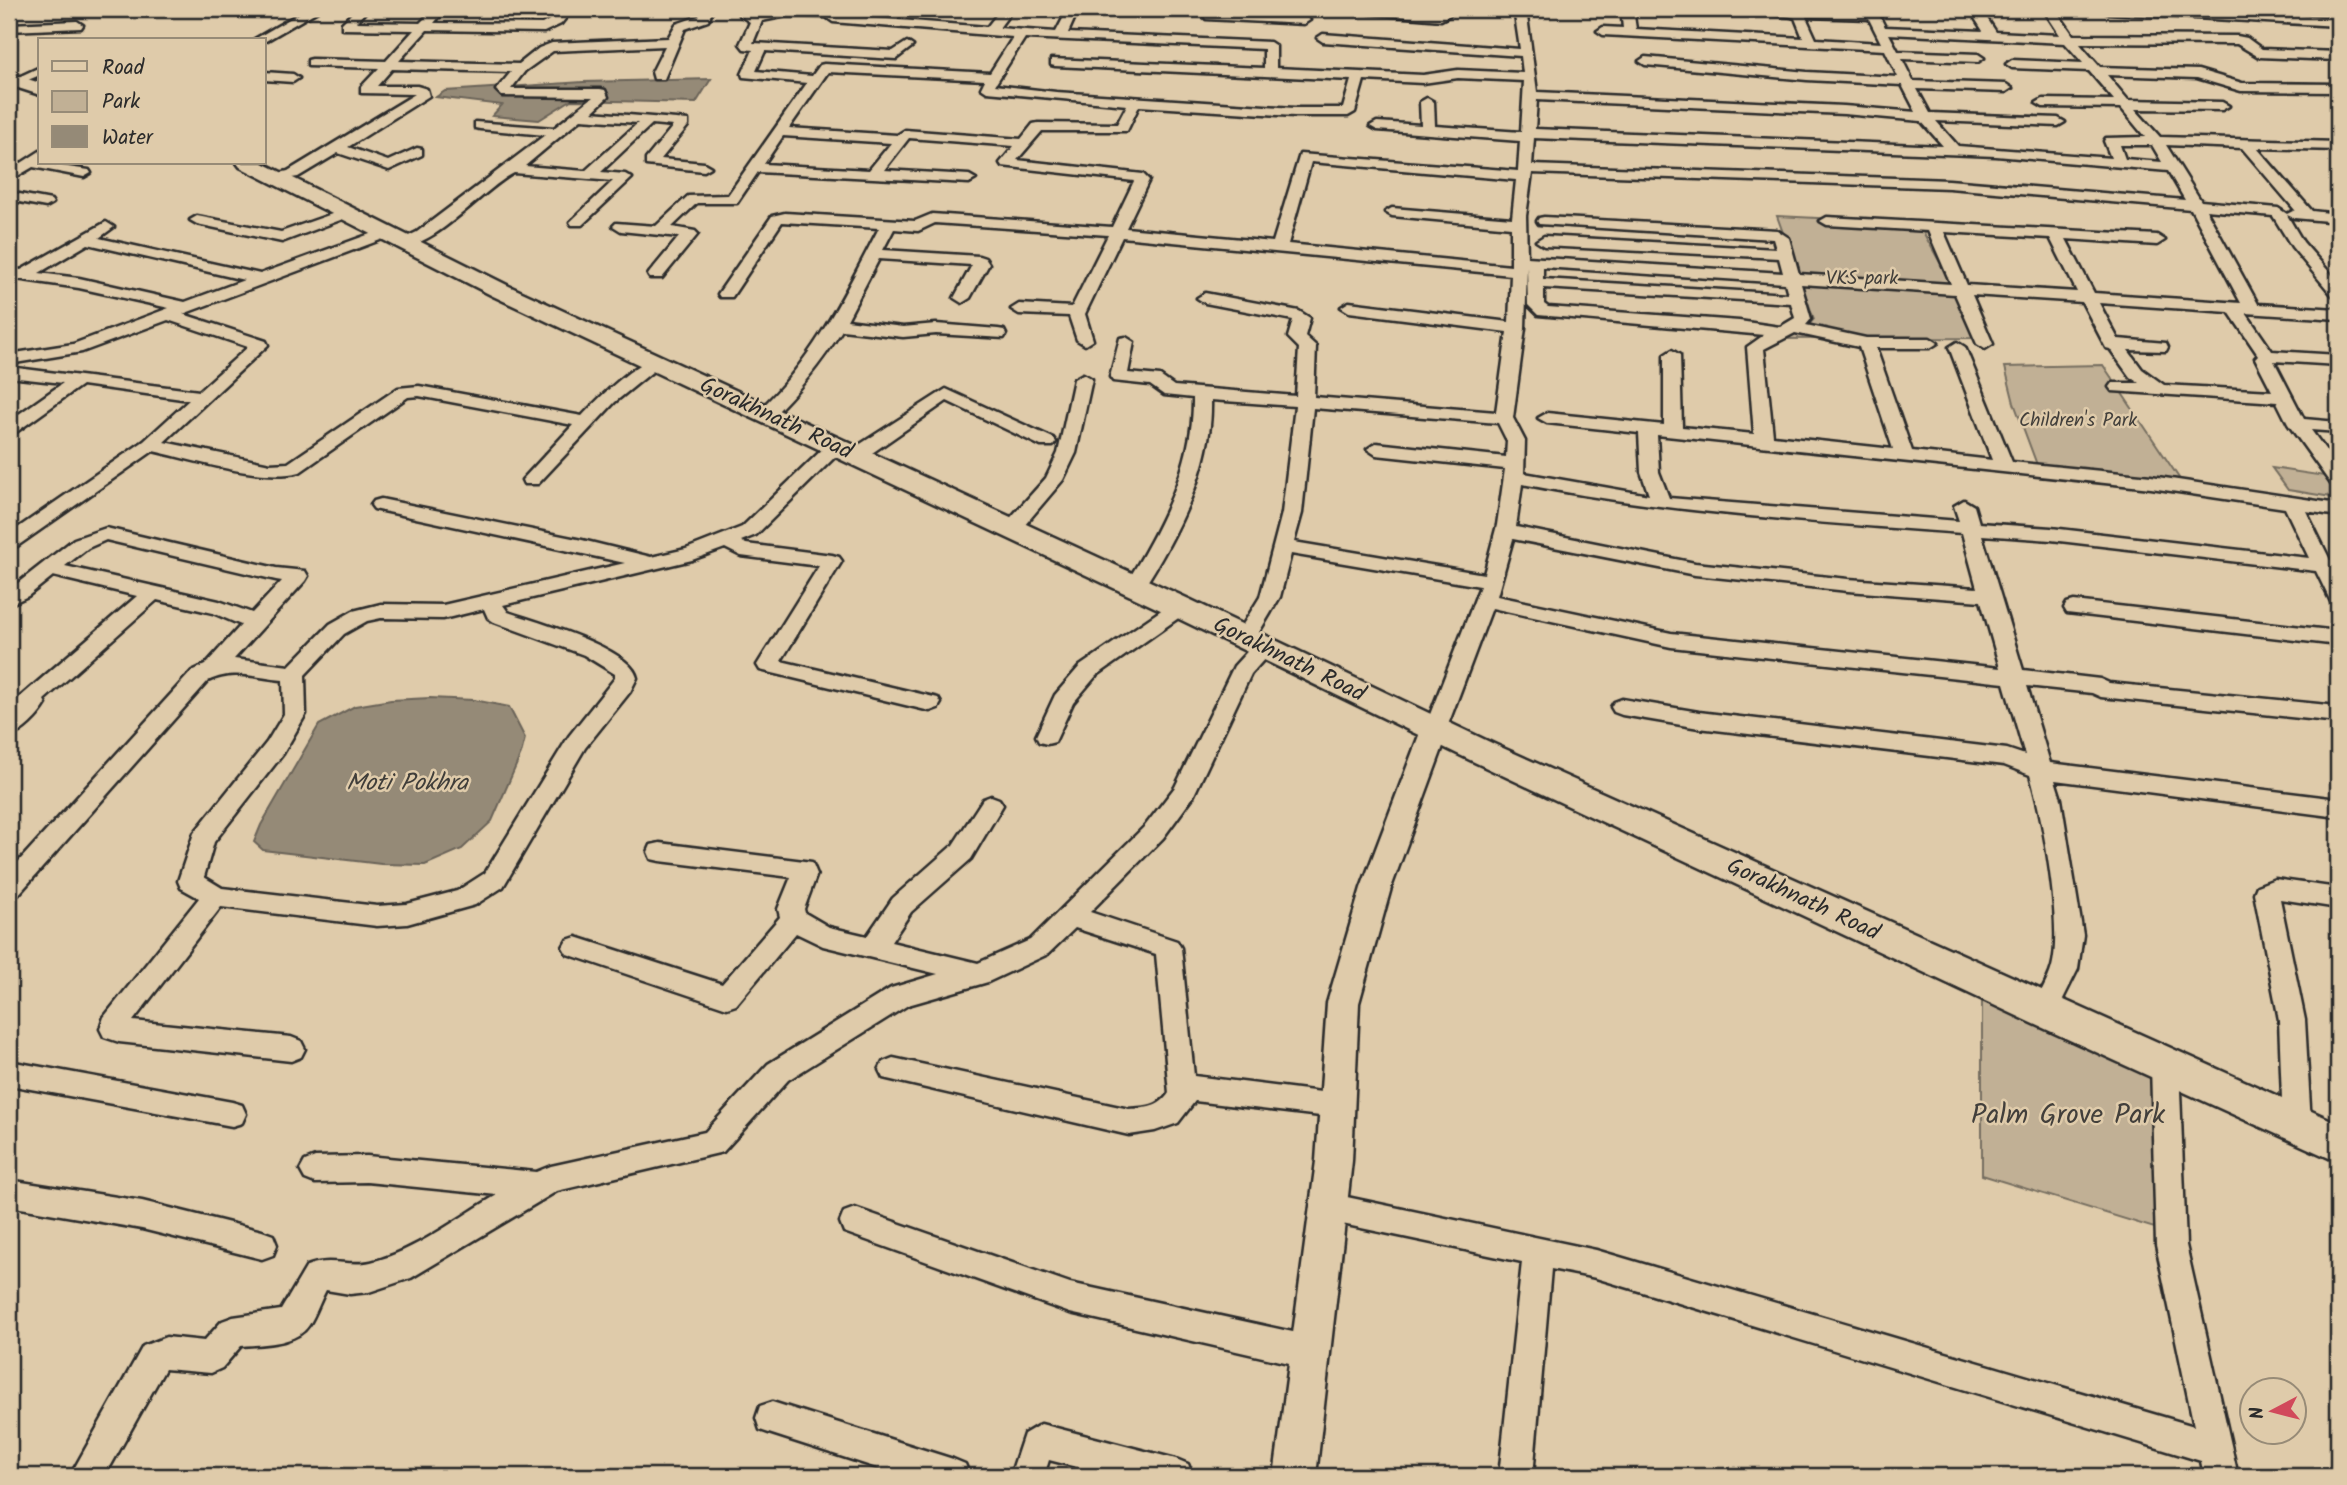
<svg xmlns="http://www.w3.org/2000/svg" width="2347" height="1485" viewBox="0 0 2347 1485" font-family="Kalam,sans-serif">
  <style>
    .green { fill: #c1b095; stroke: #766e60; stroke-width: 2 }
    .water { fill: #958a77; stroke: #6b6459; stroke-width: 2 }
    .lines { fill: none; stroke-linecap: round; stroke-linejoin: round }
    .minor-casing { stroke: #2b2b2b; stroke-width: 5 }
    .tertiary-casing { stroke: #2b2b2b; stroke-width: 5 }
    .secondary-casing { stroke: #2b2b2b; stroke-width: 5 }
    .minor { fill: #dfcbaa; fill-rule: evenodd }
    .tertiary { fill: #dfcbaa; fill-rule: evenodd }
    .secondary { fill: #dfcbaa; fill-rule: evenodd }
    .labels { text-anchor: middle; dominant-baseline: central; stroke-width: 5; stroke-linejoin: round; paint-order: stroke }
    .far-park-label { font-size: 19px; fill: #423f3b; stroke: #dfcbaa }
    .street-label { font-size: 23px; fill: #2b2b2b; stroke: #dfcbaa }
    .water-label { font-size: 24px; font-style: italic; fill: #403e3a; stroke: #dfcbaa }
    .near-park-label { font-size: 28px; fill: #423f3b; stroke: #dfcbaa }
  </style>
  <rect width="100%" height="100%" fill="#dfcbaa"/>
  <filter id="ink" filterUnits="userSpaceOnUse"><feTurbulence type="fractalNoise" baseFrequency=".0143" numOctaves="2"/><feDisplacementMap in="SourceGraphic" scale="14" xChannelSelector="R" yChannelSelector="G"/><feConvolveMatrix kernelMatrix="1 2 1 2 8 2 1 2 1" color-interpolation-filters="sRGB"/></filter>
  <g filter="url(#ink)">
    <!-- green -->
    <g class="green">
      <polygon points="1777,216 1918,223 1982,338 1772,339 1805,329 1814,319"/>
      <polygon points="2103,365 2185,487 2039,470 2014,403 2005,367"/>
      <polygon points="2272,468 2338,478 2338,498 2288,490"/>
      <polygon points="1982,985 2161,1067 2164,1231 1982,1175"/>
    </g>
    <!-- water -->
    <g class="water">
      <polygon points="711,79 696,103 571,100 539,120 492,116 502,105 436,97 445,91 583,82"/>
      <polygon points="430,698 474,700 509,707 525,738 521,754 492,821 462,849 425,865 381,864 263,850 254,842 261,825 319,725 355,706 391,700"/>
    </g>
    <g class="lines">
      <!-- minor casing -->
      <g class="minor-casing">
        <g id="minor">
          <polygon points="307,9 321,9 264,42 253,40"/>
          <path d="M 356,9 L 368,9 L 356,22 L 420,23 L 434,9 L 446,9 L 434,23 L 542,24 L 553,18 L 561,9 L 573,9 L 561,24 L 544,32 L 427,30 L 399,61 L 519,64 L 539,48 L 552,43 L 668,38 L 676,24 L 699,16 L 701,9 L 713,9 L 708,21 L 685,29 L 664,79 L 654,79 L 652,72 L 665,46 L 553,51 L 525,71 L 511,89 L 600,89 L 605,90 L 608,97 L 592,112 L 688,120 L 688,126 L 661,159 L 704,163 L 711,167 L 704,171 L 646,165 L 646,159 L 673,126 L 652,124 L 601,172 L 625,174 L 632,178 L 582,225 L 572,225 L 570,222 L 613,181 L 514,173 C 485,187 430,253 399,245 L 396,242 L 417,232 L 545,135 L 480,129 L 475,128 L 475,122 L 554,128 L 593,97 L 502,96 L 496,90 L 511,72 L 392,69 L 377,86 L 417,86 L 427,89 L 429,96 L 348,147 L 388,161 L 417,148 L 422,149 L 422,155 L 389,170 L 338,153 L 298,177 L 272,181 L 272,175 L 288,171 L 415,94 L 361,93 L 361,87 L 379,68 L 308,66 L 308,60 L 312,59 L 386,61 L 414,30 L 342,29 L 342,23 ZM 581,119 L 638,123 L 585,171 L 525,166 Z"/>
          <path d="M 739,9 L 747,9 L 755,15 C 774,11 822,2 837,15 L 987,27 L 1001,9 L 1013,9 L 999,28 L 1056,32 L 1068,9 L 1121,9 L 1121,14 L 1117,15 L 1076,15 L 1068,33 L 1270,42 L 1276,46 L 1276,68 L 1423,75 L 1458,70 L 1523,73 L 1521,56 L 1323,42 L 1317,38 L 1323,34 L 1520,49 L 1514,9 L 1526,9 L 1537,92 L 1844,106 L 1916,112 L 1902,85 L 1807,80 L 1645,65 L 1639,61 L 1645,57 L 1807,72 L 1898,77 L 1885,50 L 1603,35 L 1597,31 L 1603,27 L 1623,28 L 1621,9 L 1633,9 L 1636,29 L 1803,38 L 1795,18 C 1779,13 1752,16 1741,9 L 1866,12 L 1864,9 L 1876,9 L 1885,27 L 1983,31 L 1969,9 L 1981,9 L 1996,32 L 2060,35 L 2043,9 L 2055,9 L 2073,35 L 2237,36 L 2247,38 L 2262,49 L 2338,52 L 2338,60 L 2259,57 L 2237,44 L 2079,43 L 2100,67 L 2198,70 L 2242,83 L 2338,84 L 2338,92 L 2241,91 L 2197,78 L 2107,75 L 2128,100 L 2222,102 L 2229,106 L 2222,110 L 2135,109 L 2160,137 L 2338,142 L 2338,150 L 2257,148 L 2312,211 L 2338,214 L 2338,230 L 2333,228 L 2328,221 L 2294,218 L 2287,215 L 2303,242 L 2338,282 L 2338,297 L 2332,295 L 2292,247 L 2273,216 L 2206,210 L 2258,304 L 2338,309 L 2338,319 L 2246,313 L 2272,351 L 2338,355 L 2338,365 L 2274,361 L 2304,419 L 2338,422 L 2338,432 L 2311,430 L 2338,467 L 2338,486 L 2331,484 L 2288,424 L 2277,402 L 2112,391 L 2109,387 L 2112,383 L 2139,383 L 2130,377 L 2110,349 L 2106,348 L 2082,302 L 1972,295 L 1993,344 L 1985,349 L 1977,344 L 1955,294 L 1801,284 L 1811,319 L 1806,325 L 1866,338 L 1930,338 L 1938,343 L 1930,348 L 1876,348 L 1912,451 L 1992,460 L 1949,347 L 1957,342 L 1965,347 L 2012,462 L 2151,476 L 2338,504 L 2338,516 L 2306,511 L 2330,560 L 2338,562 L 2338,604 L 2331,602 L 2316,571 L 2051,540 L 1982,535 L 2023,670 L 2100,679 L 2109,683 L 2338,706 L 2338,722 L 2101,697 L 2092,693 L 2027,686 L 2050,763 L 2338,799 L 2338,817 L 2055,780 L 2061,799 L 2083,935 L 2078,969 L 2053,1019 L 2044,1022 L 2035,1019 L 2031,1011 C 2038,997 2048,982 2052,967 C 2063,926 2043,818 2030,775 L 2004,765 L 1699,728 L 1622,715 L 1614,712 L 1611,707 L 1614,702 L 1622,699 L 1699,712 L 2007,749 L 2025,755 L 2004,683 L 1671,647 L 1492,608 L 1446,730 L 1443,736 L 1435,738 L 1427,736 L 1424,730 L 1480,586 L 1291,554 L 1280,597 L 1252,644 L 1238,644 L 1234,639 L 1260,597 L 1282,513 L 1295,406 L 1211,400 C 1213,467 1177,536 1141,592 L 1127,592 L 1124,587 C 1159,531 1194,465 1193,398 L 1164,395 L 1150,385 L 1113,381 L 1110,377 L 1120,338 L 1126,337 L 1134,342 L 1128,373 L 1160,376 L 1174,386 L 1296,396 L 1299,348 L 1288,337 L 1293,320 L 1205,303 L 1197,298 L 1205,293 L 1299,311 L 1310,318 L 1305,336 L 1316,346 L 1314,397 L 1496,412 L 1507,332 L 1349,312 L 1341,307 L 1349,302 L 1509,322 L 1511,275 L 1122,237 L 1085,314 L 1093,340 L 1085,345 L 1077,340 L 1069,316 L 1019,314 L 1011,309 L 1019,304 L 1072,307 L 1108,235 L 935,223 L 918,231 L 894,229 L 883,250 L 979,256 L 985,258 L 989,264 L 970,298 L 962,303 L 954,298 L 972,265 L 879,259 L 847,320 L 903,327 L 936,324 L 998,329 L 1004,330 L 1006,334 L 1004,338 L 936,334 L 903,337 L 842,330 C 821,363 799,391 771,418 L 759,418 L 756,414 L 759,410 C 814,359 845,293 879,228 L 782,222 L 732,297 L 720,297 L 718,294 L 772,216 L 785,213 L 915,221 L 932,214 L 1112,227 L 1134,181 L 1002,166 L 1000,163 L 1014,146 L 909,138 L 884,170 L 969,175 L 976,179 L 969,183 L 758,172 L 737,203 L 697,203 L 672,227 L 695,231 L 698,234 L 662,278 L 650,278 L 648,275 L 650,272 L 679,237 L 621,231 L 613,226 L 616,223 L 656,226 L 688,196 L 728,195 L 807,83 L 743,77 L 742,74 L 753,50 L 744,49 L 740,44 L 750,22 L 739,15 ZM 787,16 L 826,17 L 833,22 L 1013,37 L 990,73 L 824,64 L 820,65 L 812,76 L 756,71 L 765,51 L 896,59 L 913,46 L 907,42 L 893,51 L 753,43 L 762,21 ZM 1806,17 L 1869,19 L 1881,43 L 1816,39 ZM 1889,34 L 2065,43 L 2083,63 L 2012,60 L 2006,64 L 2012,68 L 2089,71 L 2114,100 L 2043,99 L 2036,103 L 2043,107 L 2121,108 L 2145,137 L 2106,138 L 2104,141 L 2111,158 L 1958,146 L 1936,121 L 2058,126 L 2065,122 L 2058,118 L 1930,113 L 1917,89 L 2006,92 L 2012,88 L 2006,84 L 1913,81 L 1902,59 L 1978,62 L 1984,58 L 1978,54 L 1898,51 ZM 1025,38 L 1264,49 L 1264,68 L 1051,59 L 1051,65 L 1055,66 L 1351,80 L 1343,108 L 1294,108 L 1056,92 L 995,85 ZM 828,72 L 985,80 L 981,88 L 987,92 L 1127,105 L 1117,124 L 1038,123 L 1033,124 L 1021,139 L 905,130 L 897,135 L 789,128 ZM 1458,78 L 1524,81 L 1521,132 L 1435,126 L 1434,102 L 1427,98 L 1420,102 L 1421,125 L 1377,122 L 1370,126 L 1377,130 L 1520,141 L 1518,171 L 1300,154 L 1273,242 L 1126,228 L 1149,180 L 1143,174 L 1017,160 L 1042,131 L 1127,131 L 1139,106 L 1294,116 L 1348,116 L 1355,112 L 1364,80 L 1423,83 ZM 1537,100 L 1844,114 L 1921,121 L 1943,146 L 1535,129 ZM 783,136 L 891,143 L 869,170 L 764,164 ZM 1534,138 L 1996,156 L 2168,171 L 2185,200 L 1949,180 L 1532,165 ZM 2120,145 L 2152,145 L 2162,162 L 2125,159 ZM 2166,145 L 2242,148 L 2295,210 L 2287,214 L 2278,208 L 2201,201 ZM 1311,162 L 1516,180 L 1512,218 L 1392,208 L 1385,212 L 1392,216 L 1511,227 L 1511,266 L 1288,244 ZM 1532,173 L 1949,188 L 2191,209 L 2241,303 L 2094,293 L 2066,239 L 2157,245 L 2165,240 L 2157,235 L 1827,217 L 1820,221 L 1827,225 L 1928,231 L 1951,284 L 1799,274 L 1789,238 L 1777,230 L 1544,217 L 1539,218 L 1537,221 L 1539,224 L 1773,239 L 1776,249 L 1544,236 L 1536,241 L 1544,246 L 1779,258 L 1783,273 L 1527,257 L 1526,216 ZM 1944,232 L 2050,238 L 2077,292 L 1967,285 ZM 1527,266 L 1528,305 L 1538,315 L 1764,335 L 1747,347 L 1754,434 L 1682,427 L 1680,355 L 1672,350 L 1664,355 L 1664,425 L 1547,413 L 1538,418 L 1547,423 L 1639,433 L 1641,472 L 1649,495 L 1524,473 L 1525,441 L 1513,418 L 1525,328 ZM 1543,267 L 1785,283 L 1788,294 L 1543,279 ZM 1544,288 L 1791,303 L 1795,318 L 1780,327 L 1739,321 L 1548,307 L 1544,304 ZM 2099,303 L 2229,312 L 2258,355 L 2255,358 L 2272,391 L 2164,385 L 2142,369 L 2128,350 L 2166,351 L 2168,347 L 2166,343 L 2118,339 ZM 1795,333 L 1859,347 L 1893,449 L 1773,436 L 1764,349 ZM 1313,408 L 1498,423 L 1507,441 L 1506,457 L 1376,443 L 1367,449 L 1376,455 L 1505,469 L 1497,525 L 1484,574 L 1294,542 L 1302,513 ZM 1657,435 L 2151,488 L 2285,508 L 2309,558 L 2051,528 L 1979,523 L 1974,506 L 1964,500 L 1954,506 L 1959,521 L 1669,498 L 1659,472 ZM 1522,484 C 1668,513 1814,522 1962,533 L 1977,588 L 1848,579 L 1695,563 L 1516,527 ZM 1513,539 L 1695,575 L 1848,591 L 1981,601 L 2000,668 L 1671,633 L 1497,596 Z"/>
          <polygon points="1355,9 1438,12 1438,9 1450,9 1450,15 1441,20 1361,13"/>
          <polygon points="2101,9 2166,9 2338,18 2338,26 2107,13"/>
          <polygon points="1210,12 1304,16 1310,20 1304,24 1206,19 1204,16"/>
          <polygon points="77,21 83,25 81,28 9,31 11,24"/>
          <polygon points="40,67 40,75 16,85 10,81"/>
          <polygon points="264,72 293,74 299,78 293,82 264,80"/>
          <polygon points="40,151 40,163 89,170 91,173 84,177 33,167 9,181 9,171"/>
          <polygon points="9,192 51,200 53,203 46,207 9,200"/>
          <polygon points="346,209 353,213 351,216 282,242 197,224 190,220 197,216 281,232"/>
          <path d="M 106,222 L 114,227 L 99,238 L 260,274 L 381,230 L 386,228 L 394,233 L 391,236 L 183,314 L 266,341 L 268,345 L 164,442 L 270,464 L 288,463 L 398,388 L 419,386 L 582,416 C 596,401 641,355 660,359 L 663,363 L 615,402 L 538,484 L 524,484 L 522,480 L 573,425 L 419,396 L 408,397 L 300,472 C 260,482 194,460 153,451 L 16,547 L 9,549 L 9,534 L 144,441 L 189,400 L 82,385 L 15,433 L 9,434 L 9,421 L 63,383 L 9,377 L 9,367 L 199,391 L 248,347 L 168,320 L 82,352 L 9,364 L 9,354 L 73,344 L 169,308 L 79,288 L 9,278 L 9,268 L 21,270 ZM 88,244 L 244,280 L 185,302 L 79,278 L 39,273 Z"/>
          <polygon points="1083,374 1092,379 1076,453 1063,480 1018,533 1004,533 1001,529 1004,525 1046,478 1058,453 1074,379"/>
          <polygon points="946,389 1053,438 1056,442 1053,446 1041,446 947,401 862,460 848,460 846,456 848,452"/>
          <path d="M 835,441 L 844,447 L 841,451 L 756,535 L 741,541 L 746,544 L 832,555 L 839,557 L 842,561 L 781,661 L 938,698 L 941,703 L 938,708 L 930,711 L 760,670 L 757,665 L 819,566 L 741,556 L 725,548 L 692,560 L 503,605 L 508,612 C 536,622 632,648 637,678 L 630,692 L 585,748 L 503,887 L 475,905 L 407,924 L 377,926 L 221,907 L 133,1021 L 291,1037 L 301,1041 L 305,1049 L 301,1057 L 291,1061 L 119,1042 L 104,1037 L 100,1029 L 104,1017 L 199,898 L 181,888 L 178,881 L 194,833 L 267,742 L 284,714 L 283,680 C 256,678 234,668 208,681 L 18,895 L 9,898 L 9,872 L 192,671 L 205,665 L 241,625 L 213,613 L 157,600 L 44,700 L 46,704 C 39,716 23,733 9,737 L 9,716 L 18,707 L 16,703 L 19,698 L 137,596 L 53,576 L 28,596 L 9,605 L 9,590 L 74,539 L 106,528 L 276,568 L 305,571 L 308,576 L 305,581 L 234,659 L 289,666 L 330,624 L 353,611 L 381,604 L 443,605 L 625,563 L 374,509 L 371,505 L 374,501 L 381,499 L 582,540 L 651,557 L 686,549 L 742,527 L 829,443 ZM 106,540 L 276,580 L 282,581 L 252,613 L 219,601 L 65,566 L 88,548 ZM 484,609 L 488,618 L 494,622 L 584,655 L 615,674 L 615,678 L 569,736 L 485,873 L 457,891 L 407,904 L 377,906 L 222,888 L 204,877 L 214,842 L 283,754 L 306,714 L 305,675 L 344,634 L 367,621 L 381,618 L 443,619 Z"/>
          <polygon points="1180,600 1187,602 1190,607 1187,612 1096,676 1073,703 1055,742 1047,744 1039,742 1036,736 1055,695 1080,666 1173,602"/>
          <polygon points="2074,601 2338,631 2338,645 2067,613 2064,608 2067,603"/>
          <path d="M 1263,641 L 1271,643 L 1274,648 L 1251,674 L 1193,797 L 1163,838 L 1090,912 L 1177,941 L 1181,948 L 1194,1076 L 1337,1094 L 1347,1097 L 1351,1106 L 1347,1115 L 1337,1118 L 1195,1101 L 1178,1123 L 1155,1131 L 1129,1135 L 883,1078 L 879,1070 L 883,1062 L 893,1058 L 1129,1109 C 1146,1108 1159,1108 1169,1093 L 1156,954 L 1075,928 L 1048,954 L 988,982 L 908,1005 L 788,1080 L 723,1152 L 557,1191 L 411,1278 L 369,1292 L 350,1294 L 326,1290 C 320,1301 316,1314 309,1325 C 296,1345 262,1344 241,1346 L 222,1368 L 211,1373 L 165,1369 L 105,1476 L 70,1476 L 143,1346 L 166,1337 L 204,1341 L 222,1321 L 233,1317 L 281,1310 L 307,1266 C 329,1257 349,1267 371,1262 C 414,1252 459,1217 497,1195 L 367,1182 L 315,1183 L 305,1179 L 300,1170 L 305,1161 L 315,1157 L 367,1156 L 536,1172 L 551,1166 L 705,1132 L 768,1064 L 891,988 L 938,974 L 823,946 L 796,933 L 736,1005 L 727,1008 L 567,954 L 563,947 L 567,940 L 576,937 L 722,984 L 780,917 L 778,909 L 791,877 L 660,861 L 651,859 L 648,852 L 651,845 L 660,843 L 812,862 L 817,874 L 804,909 L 805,913 L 829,927 L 867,936 L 893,898 L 953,845 L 983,799 L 991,796 L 999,799 L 1003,805 L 971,859 L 911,912 L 891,942 L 978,963 L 1030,940 L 1145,826 L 1175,787 L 1234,666 L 1255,643 Z"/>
          <polygon points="2275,879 2338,888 2338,908 2280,899 2305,1020 2311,1125 2307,1134 2297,1138 2287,1134 2283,1125 2279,1020 2254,893 2257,886"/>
          <polygon points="2165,1053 2175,1057 2179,1065 2186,1245 2238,1476 2204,1476 2201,1461 1596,1278 1551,1269 1533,1476 1499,1476 1522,1262 1328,1221 1318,1217 1313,1207 1318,1197 1328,1193 1596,1250 2194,1426 2156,1245 2151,1065 2155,1057"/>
          <polygon points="9,1061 232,1102 242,1105 246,1114 242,1123 232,1126 9,1085"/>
          <polygon points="9,1180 142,1201 262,1231 273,1235 277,1245 273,1255 262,1259 142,1229 9,1206"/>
          <polygon points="855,1208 1070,1283 1311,1336 1322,1341 1327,1352 1322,1363 1311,1368 1070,1313 844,1232 840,1222 844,1212"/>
          <polygon points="772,1402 953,1459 965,1464 970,1476 902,1476 772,1434 760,1430 756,1418 760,1406"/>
          <polygon points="1041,1424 1176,1459 1188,1464 1193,1476 1112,1476 1049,1460 1044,1476 1010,1476 1024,1434"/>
        </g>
      </g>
      <!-- tertiary casing -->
      <g class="tertiary-casing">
        <polygon id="tertiary" points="1435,720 1445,723 1449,730 1391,888 1359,1003 1352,1161 1316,1476 1274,1476 1316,1161 1327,1003 1361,888 1421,730 1425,723"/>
      </g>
      <!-- secondary casing -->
      <g class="secondary-casing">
        <g id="secondary">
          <polygon points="9,73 40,83 40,95 9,85"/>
          <polygon points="237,163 263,163 509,286 1191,600 1494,744 2338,1123 2338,1162 2030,1022 1470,760 1169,614 493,296 240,167"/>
        </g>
      </g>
      <!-- minor -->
      <use href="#minor" class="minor"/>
      <!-- tertiary -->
      <use href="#tertiary" class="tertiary"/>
      <!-- secondary -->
      <use href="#secondary" class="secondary"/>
    </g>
  </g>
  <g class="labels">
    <!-- far-park labels -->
    <g class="far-park-label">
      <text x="1862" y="279">VKS park</text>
      <text x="2078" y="421">Children's Park</text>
    </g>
    <!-- street labels -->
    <g class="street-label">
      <text transform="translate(776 419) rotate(25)">Gorakhnath Road</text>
      <text transform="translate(1289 660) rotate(26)">Gorakhnath Road</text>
      <text transform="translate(1803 900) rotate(25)">Gorakhnath Road</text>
    </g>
    <!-- water labels -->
    <g class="water-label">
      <text x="407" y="783">Moti Pokhra</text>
    </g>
    <!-- near-park labels -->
    <g class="near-park-label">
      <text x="2068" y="1115">Palm Grove Park</text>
    </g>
  </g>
  <!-- margin -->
  <rect width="2347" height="1485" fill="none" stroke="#dfcbaa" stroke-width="35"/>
  <rect x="18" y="18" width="2312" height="1450" fill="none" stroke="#2b2b2b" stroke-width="2.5" filter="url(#ink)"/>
  <!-- legend -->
  <rect x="38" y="38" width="228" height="126" fill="#dfcbaa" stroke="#978b77" stroke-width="2"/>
  <rect x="52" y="61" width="35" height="10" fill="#dfcbaa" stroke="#978b77" stroke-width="2"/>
  <text x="102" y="74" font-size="21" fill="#2b2b2b">Road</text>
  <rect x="52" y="91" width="35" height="21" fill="#c1b095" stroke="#978b77" stroke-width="2"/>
  <text x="102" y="108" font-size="21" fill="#2b2b2b">Park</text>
  <rect x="52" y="126" width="35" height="21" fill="#958a77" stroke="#978b77" stroke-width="2"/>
  <text x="102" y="144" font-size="21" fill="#2b2b2b">Water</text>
  <!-- north arrow -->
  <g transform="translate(2273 1411) rotate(263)"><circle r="33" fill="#dfcbaa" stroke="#978b77" stroke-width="2"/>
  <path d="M0-5L12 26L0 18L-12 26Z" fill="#d1495b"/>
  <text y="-10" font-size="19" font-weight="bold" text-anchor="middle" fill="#2b2b2b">N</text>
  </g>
</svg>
